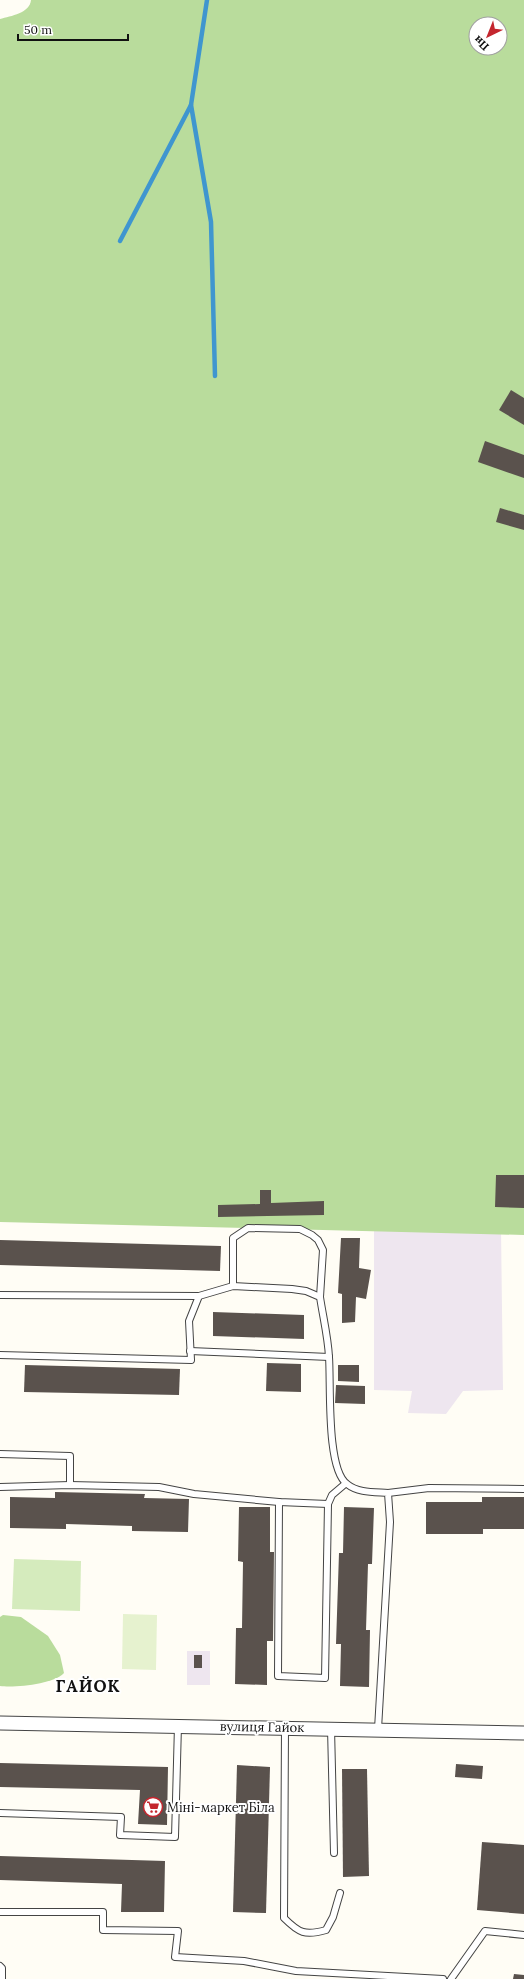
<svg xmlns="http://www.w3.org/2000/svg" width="524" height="1979" viewBox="0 0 524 1979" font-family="Lora,serif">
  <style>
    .industrial { fill: #eee6ef }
    .green { fill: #d5ebbd }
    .forest { fill: #b9dc9c; fill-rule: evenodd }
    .pitch { fill: #e6f2cf }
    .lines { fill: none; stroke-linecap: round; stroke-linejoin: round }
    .stream { stroke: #3f96cf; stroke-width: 4.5 }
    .building { fill: #5a524d }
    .lane-casing { stroke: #444; stroke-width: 8 }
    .street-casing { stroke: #444; stroke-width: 15 }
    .lane { stroke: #fff; stroke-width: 6 }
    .street { stroke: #fff; stroke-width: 13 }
    .labels { text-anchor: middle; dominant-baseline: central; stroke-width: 4; stroke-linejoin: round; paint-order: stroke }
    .street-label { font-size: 13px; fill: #111; stroke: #fff }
    .poi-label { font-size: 13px; fill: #111; stroke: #fff; text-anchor: start }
    .district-label { font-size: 17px; font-weight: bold; letter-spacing: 1px; fill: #111; stroke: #fff }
  </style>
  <rect width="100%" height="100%" fill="#fffdf5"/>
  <!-- industrial -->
  <g class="industrial">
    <polygon points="374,1166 501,1228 503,1390 463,1391 446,1414 408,1413 412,1391 374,1390"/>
    <rect x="187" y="1651" width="23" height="34"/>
  </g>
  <!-- green -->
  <polygon class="green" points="14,1559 81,1561 80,1611 12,1609"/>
  <!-- forest -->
  <g class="forest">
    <path d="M 31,0 L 524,0 L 524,1235 L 0,1222 L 0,19 C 11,16 30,13 31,0 ZM 476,24 L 500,24 L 500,48 L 476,48 Z"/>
    <path d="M 3,1615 L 21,1617 L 48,1636 L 60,1655 L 64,1673 C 54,1684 15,1688 0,1686 L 0,1617 Z"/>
  </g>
  <!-- pitch -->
  <polygon class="pitch" points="123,1614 157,1615 156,1670 122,1669"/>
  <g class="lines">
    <!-- stream -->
    <g class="stream">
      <polyline points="207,0 191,105 211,222 215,376"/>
      <polyline points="120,241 191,105"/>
    </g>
  </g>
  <!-- building -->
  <g class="building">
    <polygon points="511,390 524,398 524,425 499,410"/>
    <polygon points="485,441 524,455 524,478 478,462"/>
    <polygon points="500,508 524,515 524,530 496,522"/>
    <polygon points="496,1175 524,1175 524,1208 495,1207"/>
    <polygon points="260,1190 271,1190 271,1203 324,1201 324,1215 218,1217 218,1205 260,1204"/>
    <polygon points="341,1238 360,1238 359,1268 371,1270 366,1299 356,1297 355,1322 342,1323 342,1294 338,1293"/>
    <polygon points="0,1240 221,1246 220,1271 0,1265"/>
    <polygon points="213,1312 304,1315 304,1339 213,1336"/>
    <polygon points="267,1363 301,1364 301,1392 266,1391"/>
    <polygon points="25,1365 180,1369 179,1395 24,1392"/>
    <polygon points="338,1365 359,1365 359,1382 338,1381"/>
    <polygon points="336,1385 365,1386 365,1404 335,1403"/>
    <polygon points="55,1492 145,1494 144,1498 189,1499 188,1532 132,1531 132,1526 66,1524 66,1529 10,1528 10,1497 55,1498"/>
    <polygon points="482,1497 524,1497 524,1529 483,1529 483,1534 426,1534 426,1502 482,1502"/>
    <polygon points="239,1507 270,1507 270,1552 274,1552 273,1641 267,1641 267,1685 235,1684 236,1628 242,1628 243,1562 238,1561"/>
    <polygon points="344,1507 374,1508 372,1564 368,1564 366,1630 370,1630 369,1687 340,1686 341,1644 336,1644 339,1553 343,1553"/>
    <rect x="194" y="1655" width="8" height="13"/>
    <polygon points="0,1763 168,1767 167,1825 138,1824 140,1790 0,1787"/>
    <polygon points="456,1764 483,1766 482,1779 455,1777"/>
    <polygon points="237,1765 270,1767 266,1913 233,1912"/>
    <polygon points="342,1769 367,1769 369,1876 343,1877"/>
    <polygon points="482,1842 524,1845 524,1914 477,1910"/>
    <polygon points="0,1856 165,1861 164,1912 121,1912 122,1884 0,1880"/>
    <polygon points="514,1974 524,1975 524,1979 513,1979"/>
  </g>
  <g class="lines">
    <!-- lane casing -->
    <g class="lane-casing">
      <g id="lane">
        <polyline points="233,1286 233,1238 248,1228 300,1229 312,1235 318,1240 323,1250 320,1297"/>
        <polyline points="0,1295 199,1296 189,1321 191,1360 0,1355"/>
        <path d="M 199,1296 L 233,1286 L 292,1289 L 306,1291 L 320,1297 C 323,1317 328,1337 329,1357 C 331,1384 326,1469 347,1484 C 358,1493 374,1492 388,1493 L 390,1522 L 378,1729"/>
        <polyline points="190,1351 329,1357"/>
        <polyline points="0,1454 70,1456 70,1485"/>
        <polyline points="0,1487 70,1485 159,1487 194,1494 279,1502 328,1504"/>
        <polyline points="388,1493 429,1488 524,1489"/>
        <polyline points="279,1502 278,1676 325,1678 328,1504 332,1495 345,1484"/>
        <path d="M 285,1727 L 284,1918 C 299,1933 305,1936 326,1930 L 333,1917 L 340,1893"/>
        <polyline points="331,1728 334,1853"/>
        <polyline points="0,1813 121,1817 120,1835 175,1837 178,1725"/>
        <polyline points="0,1912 103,1912 103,1930 178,1931 175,1957 244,1961 296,1971 443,1979"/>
        <polyline points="0,1966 2,1968 2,1979"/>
        <polyline points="451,1979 485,1931 524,1935"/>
      </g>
    </g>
    <!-- street casing -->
    <g class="street-casing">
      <polyline id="street" points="0,1723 524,1733"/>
    </g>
    <!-- lane -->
    <use href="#lane" class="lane"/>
    <!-- street -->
    <use href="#street" class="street"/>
  </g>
  <!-- icons -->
  <defs>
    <g id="supermarket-ring" transform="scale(1)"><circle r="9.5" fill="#fff" stroke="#c4262e" stroke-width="1.5"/><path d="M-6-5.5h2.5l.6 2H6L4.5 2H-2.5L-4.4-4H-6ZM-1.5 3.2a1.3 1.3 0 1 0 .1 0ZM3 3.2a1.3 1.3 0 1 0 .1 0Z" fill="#c4262e"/></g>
  </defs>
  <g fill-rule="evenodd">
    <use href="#supermarket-ring" x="153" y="1807"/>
  </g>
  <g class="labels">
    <!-- street labels -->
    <g class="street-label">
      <text transform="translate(262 1727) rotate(1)">вулиця Гайок</text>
    </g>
    <!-- poi labels -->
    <g class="poi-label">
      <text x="167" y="1807">Міні-маркет Біла</text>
    </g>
    <!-- district labels -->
    <g class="district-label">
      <text x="88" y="1686">ГАЙОК</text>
    </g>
  </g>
  <!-- north arrow -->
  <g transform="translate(488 36) rotate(223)"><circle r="19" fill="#ffffff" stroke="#a0a0a0"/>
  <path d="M0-3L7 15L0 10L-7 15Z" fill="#c4262e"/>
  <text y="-6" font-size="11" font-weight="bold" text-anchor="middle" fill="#111111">Пн</text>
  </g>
  <!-- scale -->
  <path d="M18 34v6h110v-6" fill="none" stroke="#111111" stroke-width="2"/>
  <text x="24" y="34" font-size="12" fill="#111111" stroke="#ffffff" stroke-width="3" paint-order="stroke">50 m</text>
</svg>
